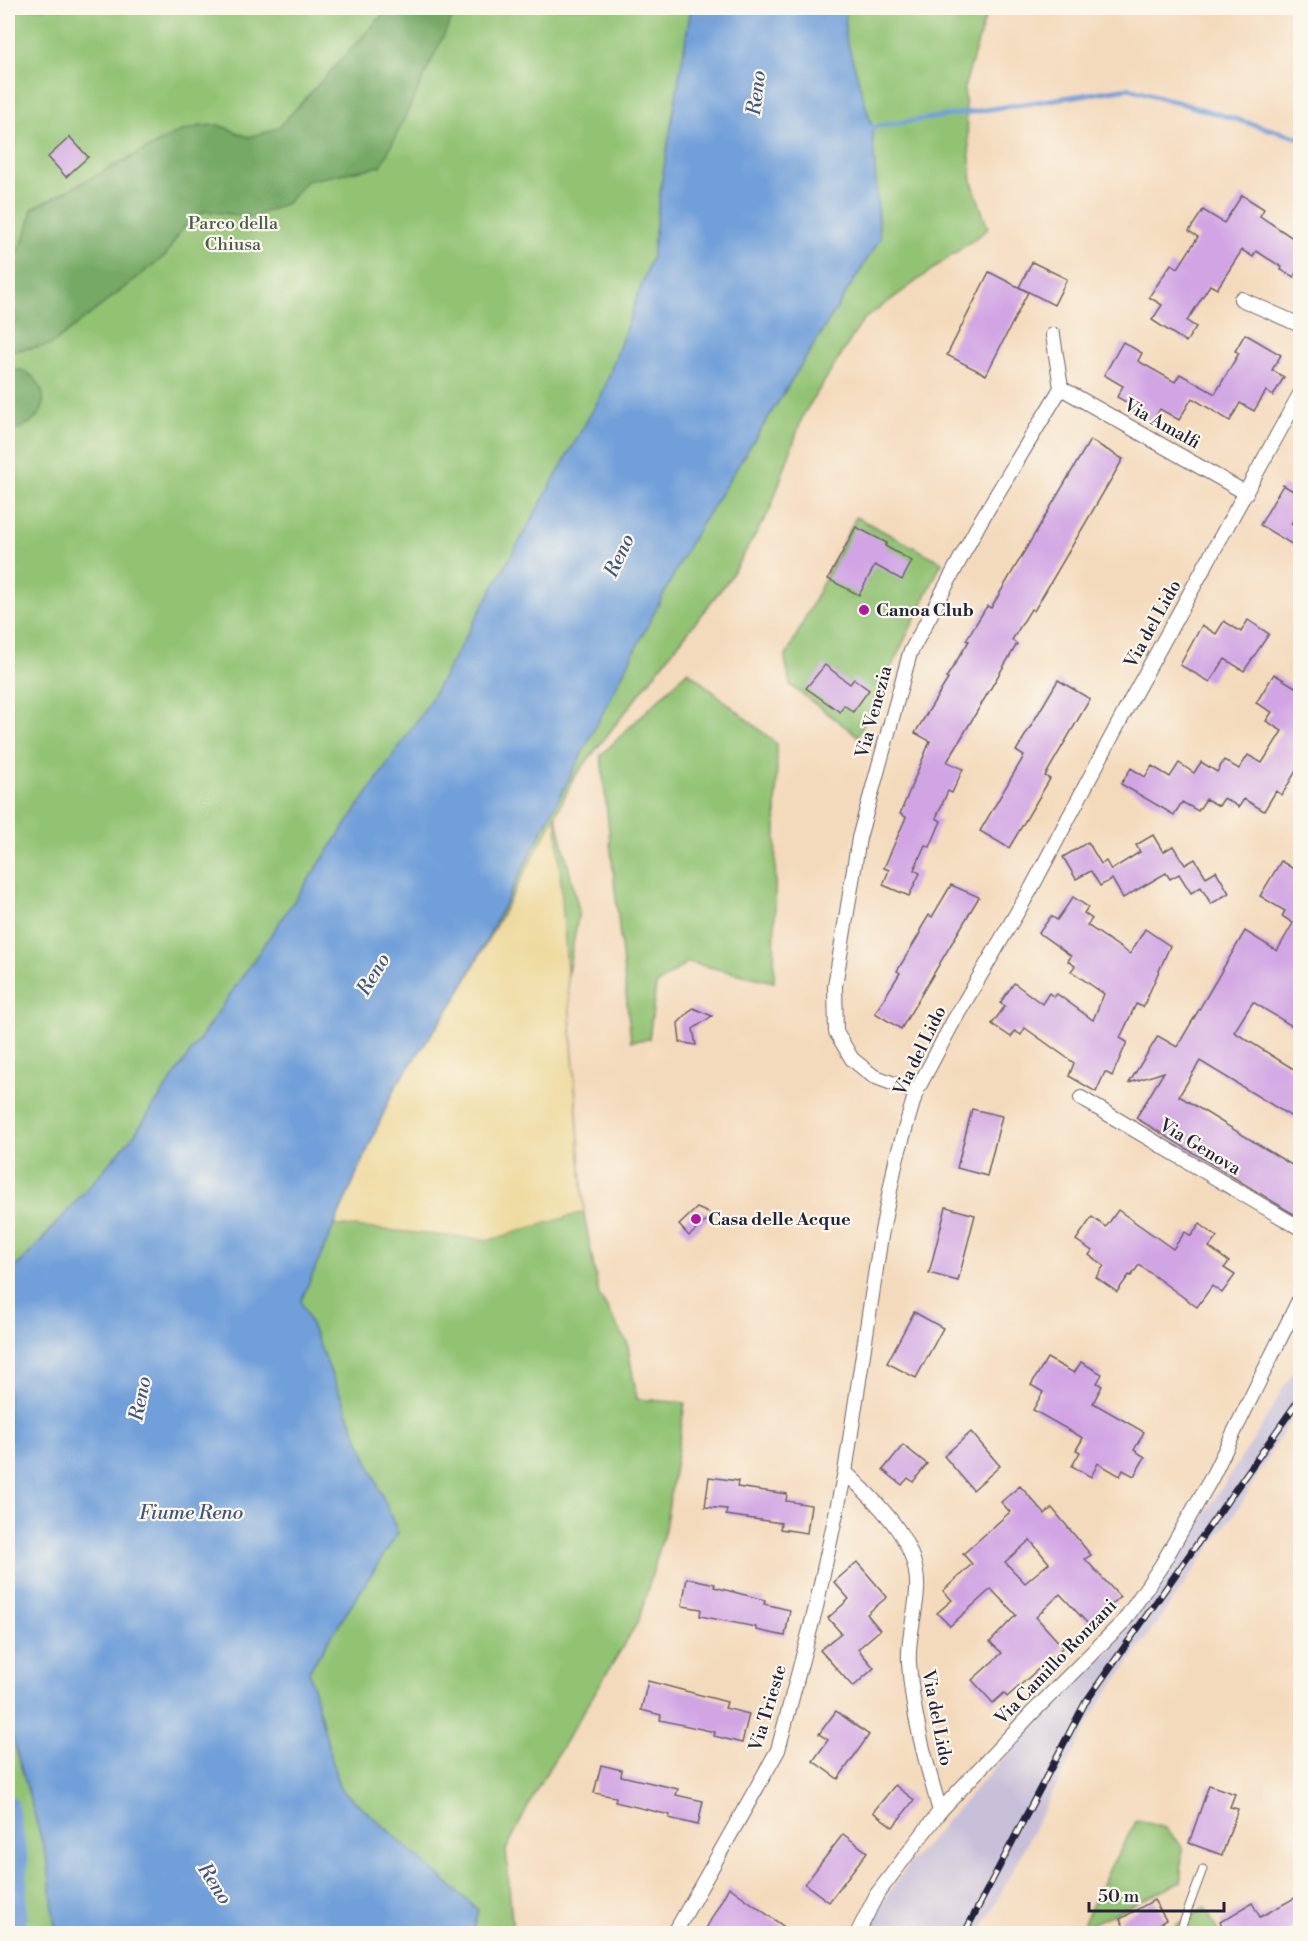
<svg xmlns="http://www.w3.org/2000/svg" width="1308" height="1941" viewBox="0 0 1308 1941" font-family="'Libre Bodoni',serif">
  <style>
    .industrial { fill: #c8bfd8 }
    .green { fill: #92c373; stroke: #5a7257; stroke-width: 1.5 }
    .forest { fill: #75a965; stroke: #4c6650; stroke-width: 1.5 }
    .sand { fill: #eeda9e; stroke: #887e6c; stroke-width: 1.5 }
    .water { fill: #709fd9; stroke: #49608a; stroke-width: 1.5 }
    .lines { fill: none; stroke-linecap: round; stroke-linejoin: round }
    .stream { stroke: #709fd9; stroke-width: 5 }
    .canal { stroke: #709fd9; stroke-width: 20 }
    .building { fill: #d1a5e4; fill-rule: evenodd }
    .service-casing { stroke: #6c6268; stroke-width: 9 }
    .minor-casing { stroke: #6c6268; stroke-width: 16 }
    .service { stroke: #fff; stroke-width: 7 }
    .minor { stroke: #fff; stroke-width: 14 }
    .rail-casing { stroke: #22223b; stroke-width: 7 }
    .rail { stroke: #fbf7ec; stroke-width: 4.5; stroke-dasharray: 14; stroke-linecap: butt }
    .poi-dot { fill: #b5179e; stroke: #fbf7ec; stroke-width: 2 }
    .labels { text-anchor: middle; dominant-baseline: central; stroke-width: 4.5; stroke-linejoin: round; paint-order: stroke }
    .park-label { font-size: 18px; fill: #495a4f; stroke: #fbf7ec }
    .street-label { font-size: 18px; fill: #22223b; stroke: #fbf7ec }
    .poi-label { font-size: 18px; font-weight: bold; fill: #22223b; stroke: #fbf7ec; text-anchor: start }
    .water-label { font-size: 20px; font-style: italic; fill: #41547a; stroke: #fbf7ec }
  </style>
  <rect width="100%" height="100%" fill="#fbf7ec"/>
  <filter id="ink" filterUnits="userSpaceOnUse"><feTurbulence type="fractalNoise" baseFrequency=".0167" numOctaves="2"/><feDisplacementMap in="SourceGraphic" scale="12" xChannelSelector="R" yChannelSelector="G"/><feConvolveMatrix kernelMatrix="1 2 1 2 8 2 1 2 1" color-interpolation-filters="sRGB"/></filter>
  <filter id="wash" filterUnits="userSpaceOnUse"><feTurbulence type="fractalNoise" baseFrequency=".008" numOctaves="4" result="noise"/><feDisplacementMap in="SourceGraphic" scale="24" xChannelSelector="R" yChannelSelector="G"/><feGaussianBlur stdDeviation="1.35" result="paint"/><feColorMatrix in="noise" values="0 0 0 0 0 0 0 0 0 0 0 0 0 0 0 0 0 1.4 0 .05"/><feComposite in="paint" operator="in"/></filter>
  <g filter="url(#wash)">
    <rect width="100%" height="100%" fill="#f4dabc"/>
    <!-- industrial -->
    <polygon class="industrial" points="1300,1359 1300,1403 1241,1504 1096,1709 980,1933 861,1934 910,1862 1007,1754 1111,1649 1165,1574 1257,1434"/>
    <!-- green -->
    <g class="green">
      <polygon points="8,8 988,8 964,88 972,182 988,229 863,320 803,415 770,510 729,579 573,779 556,815 579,911 554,1052 599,1295 627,1342 637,1399 685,1403 665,1529 639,1620 540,1783 506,1850 513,1933 8,1934"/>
      <polygon points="856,517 942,562 858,736 790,685 785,658"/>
      <polygon points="688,671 777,744 774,982 688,962 656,985 649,1039 631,1041 601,755"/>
      <polygon points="1137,1820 1165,1828 1182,1847 1181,1882 1081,1929 1111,1866"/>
      <polygon points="1205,1908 1219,1933 1171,1934 1176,1925"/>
    </g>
    <!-- forest -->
    <g class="forest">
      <path d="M 389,8 L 457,8 C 431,60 408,113 381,166 L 306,181 L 287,203 L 253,217 L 205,211 L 189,222 L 180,232 L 166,255 L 51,345 L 12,351 L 8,355 L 8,262 C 24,248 28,229 32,209 L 179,132 L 201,126 L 219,125 L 248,137 L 267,132 L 280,126 Z"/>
      <path d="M 21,370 C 41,377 52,402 35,419 C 27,427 15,428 8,436 L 8,376 L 12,371 Z"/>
    </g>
    <!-- sand -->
    <polygon class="sand" points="556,815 584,1212 490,1240 334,1225 395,1087 457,997"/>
    <!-- water -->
    <polygon class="water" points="691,8 846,8 845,34 872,127 880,239 691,541 457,997 395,1087 301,1301 398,1533 309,1671 339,1787 478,1910 472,1933 97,1934 55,1927 48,1863 8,1721 8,1275 34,1249 134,1135 425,709 603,392 652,256 661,185"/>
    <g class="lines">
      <!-- stream -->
      <polyline class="stream" points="866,128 1129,88 1300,138"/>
      <!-- canal -->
      <polyline class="canal" points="8,1805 18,1860 16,1934"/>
    </g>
    <g id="blocks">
      <!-- building -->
      <g class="building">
        <polygon points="70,137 88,157 66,177 48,157"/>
        <polygon points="1242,195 1264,209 1260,216 1300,243 1300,263 1294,277 1281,270 1282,267 1256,251 1253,257 1242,250 1217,289 1210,285 1187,321 1196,327 1186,342 1152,320 1162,305 1149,297 1171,264 1178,268 1198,237 1189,231 1203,210 1224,223"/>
        <polygon points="1032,262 1067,279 1054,305 1019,287"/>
        <polygon points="989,272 1028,292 986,375 947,355"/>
        <polygon points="1245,334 1281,355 1272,370 1284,377 1273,396 1266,391 1254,411 1240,403 1230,421 1192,398 1179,420 1160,409 1152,423 1134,413 1137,408 1117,397 1123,386 1104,375 1123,342 1142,353 1138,361 1175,382 1180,374 1215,394 1239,353 1235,351"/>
        <polygon points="1090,440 1123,459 1034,611 1031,609 1012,640 1017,644 947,762 963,769 952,793 948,791 936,818 941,821 930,847 925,845 914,870 920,873 909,896 883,885 889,870 884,868 906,817 900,814 930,741 915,733 948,679 946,678 969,641 966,640 987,606 991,608"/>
        <polygon points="1283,485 1300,495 1300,507 1291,524 1300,530 1300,537 1295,546 1260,525"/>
        <polygon points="856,527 887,543 885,546 912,561 902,580 875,565 859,595 828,579"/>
        <polygon points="1248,620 1269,634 1244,671 1225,659 1210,682 1180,665 1202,625 1216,634 1224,621 1241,632"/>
        <polygon points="825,665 850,684 854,679 869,690 853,712 844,705 840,712 806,688"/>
        <polygon points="1274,674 1300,690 1300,764 1282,795 1276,791 1264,811 1244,799 1239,807 1224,798 1219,806 1206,799 1198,811 1182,802 1174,815 1121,784 1131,768 1145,777 1152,766 1170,777 1179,763 1194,773 1201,762 1217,772 1224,760 1239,769 1248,755 1262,763 1282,731 1266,721 1272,712 1256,703"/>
        <polygon points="1058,680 1090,699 1045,776 1050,779 1009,848 980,831 1024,756 1016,751"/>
        <polygon points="1153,835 1163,852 1173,846 1185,865 1195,859 1206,877 1216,871 1229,893 1211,904 1201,887 1191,893 1179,874 1170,879 1166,873 1123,898 1112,879 1100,886 1091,871 1076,879 1063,857 1088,842 1101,864 1106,861 1111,870 1140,852 1136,845"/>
        <polygon points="1281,861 1300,873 1300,1031 1253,1002 1234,1032 1300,1073 1300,1122 1200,1061 1179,1096 1300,1170 1300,1218 1136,1118 1164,1072 1129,1083 1158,1036 1177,1047 1245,931 1277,951 1293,923 1282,916 1285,911 1260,896"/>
        <polygon points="951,885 979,897 901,1029 875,1013 900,973 897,971 920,933 920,930 929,915 932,917"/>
        <polygon points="1073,897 1088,907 1084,913 1092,919 1087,925 1130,954 1145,929 1170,946 1143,1007 1136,1004 1120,1038 1127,1042 1112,1076 1105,1072 1096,1092 1069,1076 1074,1063 1025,1028 1021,1035 1015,1031 1011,1037 992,1024 1005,1006 1000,1003 1014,983 1042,1004 1049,993 1054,997 1057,994 1093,1020 1104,994 1071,971 1075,966 1068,961 1071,956 1039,933 1051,916 1057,920"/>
        <polygon points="693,1008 712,1016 693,1029 696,1045 680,1042 678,1023"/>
        <polygon points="972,1109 1002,1116 987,1176 957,1168"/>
        <polygon points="946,1207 975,1215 958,1281 929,1273"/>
        <polygon points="697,1208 713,1215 689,1236 679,1225"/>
        <polygon points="1118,1210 1173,1249 1185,1232 1191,1236 1200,1224 1217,1237 1209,1247 1229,1262 1224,1268 1235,1275 1222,1293 1212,1286 1197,1307 1139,1265 1131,1276 1129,1275 1117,1292 1096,1277 1104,1266 1089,1255 1092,1251 1076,1240 1092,1217 1106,1227"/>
        <polygon points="914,1312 943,1328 916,1378 887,1363"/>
        <polygon points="1047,1358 1074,1373 1081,1362 1102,1374 1097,1383 1102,1386 1093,1403 1144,1432 1134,1450 1145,1457 1134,1476 1123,1470 1120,1476 1098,1463 1091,1477 1072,1466 1080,1452 1076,1450 1083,1438 1033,1410 1043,1392 1031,1385"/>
        <polygon points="971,1432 1000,1466 973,1490 944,1456"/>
        <polygon points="903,1445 927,1464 913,1482 908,1478 902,1485 883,1470"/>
        <polygon points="709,1477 738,1481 737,1487 787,1494 786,1501 811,1505 807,1533 780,1529 781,1523 726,1515 727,1509 705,1507"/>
        <path d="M 1020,1486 L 1045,1514 L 1052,1508 L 1091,1555 L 1085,1559 L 1120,1597 L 1089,1625 L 1060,1594 L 1036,1617 L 1063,1647 L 1007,1697 L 1004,1693 L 993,1703 L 972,1680 L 1002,1653 L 990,1642 L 1016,1615 L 991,1589 L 950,1626 L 937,1613 L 952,1600 L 943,1591 L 972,1564 L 963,1554 L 1010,1512 L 1001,1502 ZM 1030,1540 L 1049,1563 L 1025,1583 L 1005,1562 Z"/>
        <polygon points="857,1562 887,1597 867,1614 880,1630 858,1649 874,1668 853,1687 820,1650 841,1633 828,1618 849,1599 834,1582"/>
        <polygon points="687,1578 715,1584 714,1587 765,1600 764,1604 790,1610 785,1636 756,1630 756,1627 700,1616 701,1609 682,1606"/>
        <polygon points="648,1681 727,1702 725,1708 749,1714 742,1743 714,1736 715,1732 660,1720 661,1715 641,1710"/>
        <polygon points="836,1711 869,1735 838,1779 813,1761 828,1740 819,1734"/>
        <polygon points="601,1765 622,1770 621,1776 678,1789 676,1795 703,1801 698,1825 669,1818 670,1815 615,1802 616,1797 594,1793"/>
        <polygon points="895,1785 914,1800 893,1827 873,1812"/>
        <polygon points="1209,1785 1235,1794 1230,1807 1238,1809 1222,1855 1189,1843"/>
        <polygon points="843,1834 867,1852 829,1902 805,1884"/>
        <polygon points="729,1887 794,1934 703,1934"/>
        <polygon points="1300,1895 1300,1923 1282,1934 1226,1934 1220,1922 1252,1903 1260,1917"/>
        <polygon points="1154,1900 1166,1920 1156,1926 1160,1934 1128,1934 1120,1919"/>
      </g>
    </g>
  </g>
  <g filter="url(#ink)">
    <use href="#blocks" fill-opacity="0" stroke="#6c6268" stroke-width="1.5"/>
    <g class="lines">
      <!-- service casing -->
      <g class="service-casing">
        <polyline id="service" points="1179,1934 1203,1869"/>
      </g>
      <!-- minor casing -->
      <g class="minor-casing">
        <g id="minor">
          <polyline points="1241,299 1300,325"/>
          <polyline points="1061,388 1246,493"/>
          <polyline points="916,1092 873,1076 852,1059 836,1032 835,986 859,838 910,653 980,522 1061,388 1053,335"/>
          <polyline points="1081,1098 1300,1228"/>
          <path d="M 845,1472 C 877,1502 920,1542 917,1590 C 916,1614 907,1639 909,1663 C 912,1713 926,1763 940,1811"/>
          <polyline points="674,1934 778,1750 816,1607 831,1537 845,1472 881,1236 896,1160 916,1092 953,1022 1032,887 1132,698 1300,394"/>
          <polyline points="857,1934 877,1894 940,1811 1031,1714 1124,1621 1161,1566 1211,1479 1300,1298"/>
        </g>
      </g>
      <!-- service -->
      <use href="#service" class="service"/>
      <!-- minor -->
      <use href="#minor" class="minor"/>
      <!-- rail casing -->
      <g class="rail-casing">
        <polyline id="rail" points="964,1934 1085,1703 1300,1398"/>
      </g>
      <!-- rail -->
      <use href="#rail" class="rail"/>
    </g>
  </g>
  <!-- markers -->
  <g class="poi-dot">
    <circle cx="864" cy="610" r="6"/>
    <circle cx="696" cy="1219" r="6"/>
  </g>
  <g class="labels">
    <!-- park labels -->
    <g class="park-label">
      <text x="233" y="223">Parco della<tspan x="233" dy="21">Chiusa</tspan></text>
    </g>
    <!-- street labels -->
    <g class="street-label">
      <text transform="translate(1162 424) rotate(29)">Via Amalfi</text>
      <text transform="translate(1153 624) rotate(-61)">Via del Lido</text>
      <text transform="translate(874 712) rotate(-75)">Via Venezia</text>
      <text transform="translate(920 1051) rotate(-64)">Via del Lido</text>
      <text transform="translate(1200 1147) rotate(31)">Via Genova</text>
      <text transform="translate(1056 1662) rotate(-46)">Via Camillo Ronzani</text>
      <text transform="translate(768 1708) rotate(-73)">Via Trieste</text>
      <text transform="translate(937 1718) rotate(79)">Via del Lido</text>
    </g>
    <!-- poi labels -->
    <g class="poi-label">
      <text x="876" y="610">Canoa Club</text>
      <text x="708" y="1219">Casa delle Acque</text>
    </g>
    <!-- water labels -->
    <g class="water-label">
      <text transform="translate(757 93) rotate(-83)">Reno</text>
      <text transform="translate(620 556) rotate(-65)">Reno</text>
      <text transform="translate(374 975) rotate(-59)">Reno</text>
      <text transform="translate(141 1399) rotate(-79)">Reno</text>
      <text x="191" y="1513">Fiume Reno</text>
      <text transform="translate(214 1884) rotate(57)">Reno</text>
    </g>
  </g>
  <!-- margin -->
  <rect width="1308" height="1941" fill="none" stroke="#fbf7ec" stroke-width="30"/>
  <!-- scale -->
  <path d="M1089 1902v9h135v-9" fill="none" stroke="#22223b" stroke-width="3"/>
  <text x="1098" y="1902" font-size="18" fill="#22223b" stroke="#fbf7ec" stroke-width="4.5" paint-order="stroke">50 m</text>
</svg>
